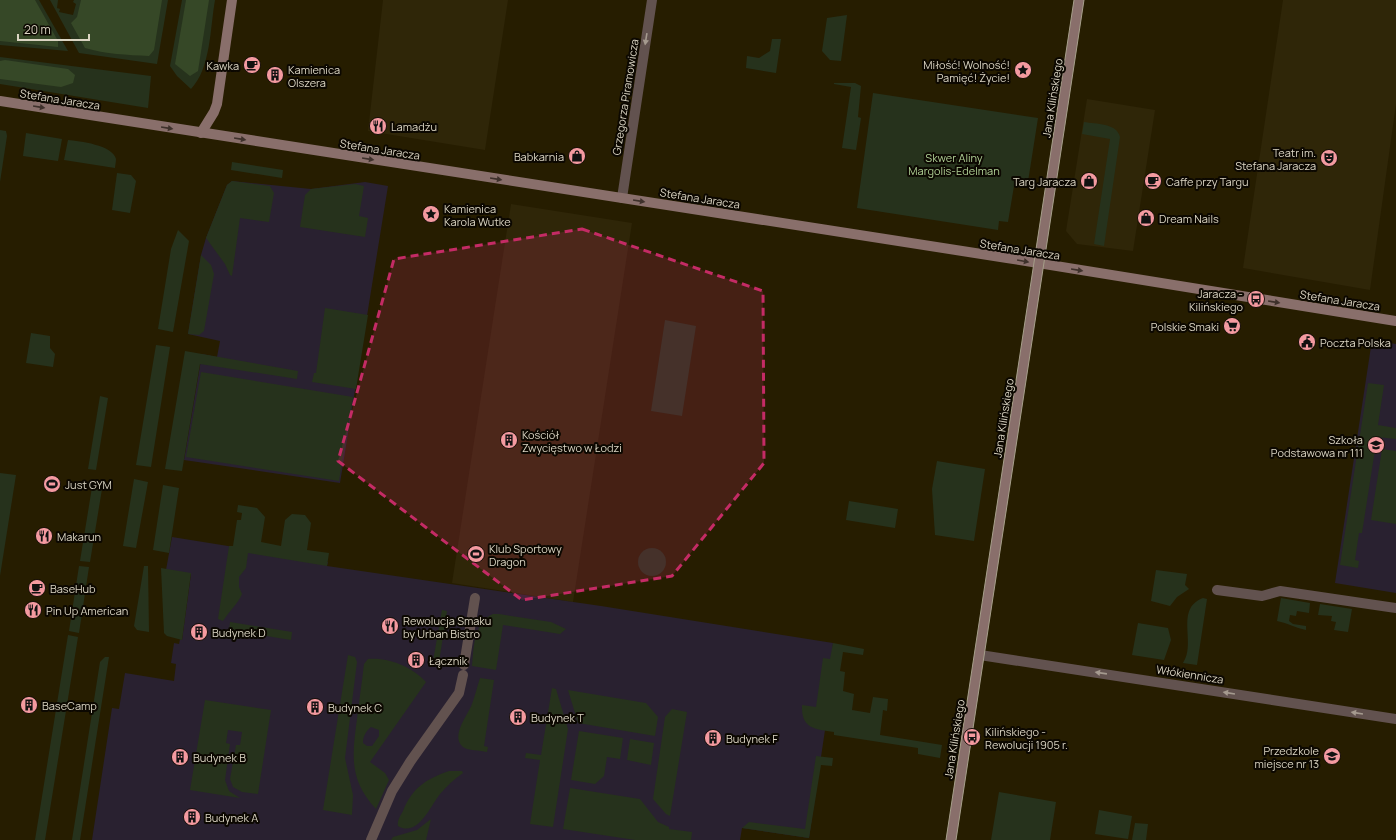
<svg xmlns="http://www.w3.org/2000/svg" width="1396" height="840" viewBox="0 0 1396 840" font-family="Manrope,sans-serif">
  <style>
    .built { fill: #2f2608 }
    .education { fill: #292130 }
    .green { fill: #26321c; fill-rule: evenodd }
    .forest { fill: #364827 }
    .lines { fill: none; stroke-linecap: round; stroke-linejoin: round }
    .lane { stroke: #62524f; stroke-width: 10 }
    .street { stroke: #62524f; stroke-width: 10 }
    .secondary { stroke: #896f6b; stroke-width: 10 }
    .tram { stroke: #a69f8a; stroke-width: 1 }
    .oneway { fill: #a59a8f }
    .oneway2 { fill: #3e312b }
    .marked { fill: #c42b65; fill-opacity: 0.2; stroke: #c42b65; stroke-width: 3; stroke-dasharray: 8 5; stroke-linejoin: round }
    .labels { text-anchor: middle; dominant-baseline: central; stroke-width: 4; stroke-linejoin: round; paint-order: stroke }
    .poi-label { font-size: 11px; fill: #dbd5c3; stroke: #0c0801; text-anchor: start }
    .street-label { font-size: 11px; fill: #dbd5c3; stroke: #0c0801 }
    .park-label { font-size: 11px; fill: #b0d095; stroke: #0c0801 }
  </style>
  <rect width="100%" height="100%" fill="#261d00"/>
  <!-- built -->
  <g class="built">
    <polygon points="383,0 508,0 485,150 368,131"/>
    <polygon points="1283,0 1396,0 1396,104 1370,290 1243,268"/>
    <polygon points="1087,99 1155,110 1133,251 1077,244 1066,231"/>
    <polygon points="511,204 632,223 573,602 452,583"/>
  </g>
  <!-- education -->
  <g class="education">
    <polygon points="232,181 311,189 365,182 388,186 340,483 184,460 202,354 217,357 220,341 188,334 201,255 206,238 227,185"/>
    <polygon points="1372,340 1396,344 1396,593 1335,583"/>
    <polygon points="172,537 328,562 327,566 601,606 833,643 825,730 809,838 742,828 740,840 92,840 112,708 119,709 125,673 174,681 176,664 171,663 174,643 179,644 180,639 182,640 191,574 166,570"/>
  </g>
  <!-- green -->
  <g class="green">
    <polygon points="0,0 39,0 68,51 0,45"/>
    <polygon points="50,0 58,0 57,8 60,9 59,12 73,15 76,4 73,2 74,0 168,0 157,64 79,53"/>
    <path d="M 182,0 L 215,0 C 210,28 211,68 191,89 L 177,76 L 170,66 Z"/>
    <polygon points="847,15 841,61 830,60 822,51 827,18"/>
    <polygon points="772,39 781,39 776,73 746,68 747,56 759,58 770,51"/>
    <polygon points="0,57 151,76 148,108 0,84"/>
    <polygon points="834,83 855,83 861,86 858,117 861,118 856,150 842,148 851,87 834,84"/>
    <polygon points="873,93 1038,118 1027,188 1014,186 1008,222 999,221 998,230 857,208"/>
    <path d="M 1084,122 C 1096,124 1117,123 1120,137 L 1104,246 L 1094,244 L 1110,139 L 1082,134 Z"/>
    <polygon points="0,130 6,131 7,136 0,182"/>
    <polygon points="26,133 62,139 58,161 23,156"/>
    <path d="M 68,140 C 79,141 113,145 116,159 C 116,162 115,166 115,168 L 64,160 Z"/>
    <polygon points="232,162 283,170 282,178 231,170"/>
    <polygon points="117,173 131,175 136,181 130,213 112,210"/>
    <polygon points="232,181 270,186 274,193 269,222 240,218 232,276 230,275 225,264 206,238 227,185"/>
    <polygon points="355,184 364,186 359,216 368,218 365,237 300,227 305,195 311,189"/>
    <polygon points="178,230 189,241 173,332 158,329 171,249"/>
    <polygon points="201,255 211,265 214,274 204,331 199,335 188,334"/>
    <polygon points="325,308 368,315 356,389 312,382 314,373 316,373"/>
    <polygon points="665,320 696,326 682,416 651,411"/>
    <polygon points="31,333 50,336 50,348 55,354 53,367 26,363"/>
    <polygon points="156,345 170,347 151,467 136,465"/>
    <polygon points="185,351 298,371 297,379 200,364 182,471 165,469"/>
    <polygon points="201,372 353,397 339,481 186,457"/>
    <polygon points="1368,383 1384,385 1378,425 1396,428 1396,439 1377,437 1362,533 1359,533 1355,560 1359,561 1358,568 1340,565"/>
    <polygon points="100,396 108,398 96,470 88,469"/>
    <polygon points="1382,449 1396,451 1396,524 1371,520"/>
    <polygon points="937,461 985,469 974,541 935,535 932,489"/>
    <polygon points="0,473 16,475 0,576"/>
    <polygon points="134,479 148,482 136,548 123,546"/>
    <polygon points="93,481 103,483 90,562 80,561"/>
    <polygon points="163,485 179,488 169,553 153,550"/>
    <polygon points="849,501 898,509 895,528 846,520"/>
    <path d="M 238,505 L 257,508 L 265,517 L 261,542 L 281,546 L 285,520 L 292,514 L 305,515 L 311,523 L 307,550 L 329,553 L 327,566 L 248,553 L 246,568 L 239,577 L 239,587 L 242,594 C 238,604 229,611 223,621 L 218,619 L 229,546 L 233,546 L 237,520 L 241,520 L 242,513 L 237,512 Z"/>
    <circle cx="652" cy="562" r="14"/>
    <polygon points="79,566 89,567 79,633 69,631"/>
    <polygon points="144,566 148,566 149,632 137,630 134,626"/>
    <polygon points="161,568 191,573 182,640 167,636 164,633"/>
    <polygon points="1156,570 1187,574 1185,585 1189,589 1177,597 1170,606 1151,601"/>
    <path d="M 1203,598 L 1207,599 L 1197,665 L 1183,663 C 1197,643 1174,609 1203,598 Z"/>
    <path d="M 1281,598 L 1310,603 L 1309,613 L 1297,611 L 1296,616 L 1290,615 L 1289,621 L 1293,624 L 1306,626 L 1306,630 C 1295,628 1288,623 1277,621 Z"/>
    <polygon points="1320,604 1352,609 1348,632 1334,630 1336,622 1331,621 1332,616 1318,615"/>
    <polygon points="442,610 447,611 439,662 433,661"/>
    <path d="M 493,614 L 499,614 L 551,622 L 566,629 L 560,634 L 503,625 L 496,670 L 472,666 C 474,648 473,623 493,614 Z"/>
    <polygon points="230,622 292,632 291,640 229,630"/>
    <polygon points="1138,623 1168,628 1171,640 1164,660 1132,655"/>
    <polygon points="68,635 78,637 45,840 35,840"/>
    <path d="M 833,643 L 864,649 L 863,655 L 843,652 L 840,671 L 845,672 L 843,691 L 854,694 L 852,710 L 870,713 L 873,697 L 888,699 L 887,711 L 883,710 L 880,735 L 942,745 L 940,758 L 918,754 L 918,748 L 834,735 L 834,732 C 815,729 801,729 802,705 L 816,707 L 823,658 L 830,659 Z"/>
    <polygon points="348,655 355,657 357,662 345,758 353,795 352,815 323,810"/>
    <polygon points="105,657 109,657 80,840 72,840 100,662"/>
    <path d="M 368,659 C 389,657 412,667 426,682 L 370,762 L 385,773 L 389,780 L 376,809 C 349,780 352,756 357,719 C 359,701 362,682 364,664 ZM 371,727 L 379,730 L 379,736 L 372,746 L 367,746 L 363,743 C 363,736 366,731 371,727 Z"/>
    <path d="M 480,678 L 494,680 L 484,746 L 488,747 L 487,752 C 480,750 468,751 463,747 C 450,736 468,715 472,704 C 475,696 477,687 480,678 Z"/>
    <polygon points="552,688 556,689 568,729 553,827 530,824 540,760 525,758 526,753 541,755"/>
    <polygon points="568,690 646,703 658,717 655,736 578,723"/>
    <polygon points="205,700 271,710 258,794 242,792 233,787 230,779 236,745 240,745 242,732 228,730 226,743 230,744 225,780 229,791 240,798 190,790"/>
    <polygon points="672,709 687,712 670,816 666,814 653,799 665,717"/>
    <polygon points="579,731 623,738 620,759 607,757 604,776 595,784 571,780"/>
    <polygon points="630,739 654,743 651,765 627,760"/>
    <polygon points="816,756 833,758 832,766 821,765 809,838 742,828 749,822 805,829"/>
    <path d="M 449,771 L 462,771 L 463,773 C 454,779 447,786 440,794 C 431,805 418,838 398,826 C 397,821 400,816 403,811 C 412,788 426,779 449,771 Z"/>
    <polygon points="570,788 640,799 658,822 669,827 669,829 692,832 691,840 635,840 563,829"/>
    <polygon points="999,792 1056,802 1050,840 991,840"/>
    <polygon points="1099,810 1132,816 1128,839 1095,834"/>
    <polygon points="431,819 426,840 391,840 393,837 417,830"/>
    <polygon points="1135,823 1148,824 1146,840 1132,840"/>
  </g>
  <!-- forest -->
  <g class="forest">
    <polygon points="0,0 35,0 58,41 58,47 0,41"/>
    <path d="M 81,0 L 162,0 L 154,50 L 149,56 C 127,55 106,54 85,48 L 71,23 L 77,17 Z"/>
    <polygon points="186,0 209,0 198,71 190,76 175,64"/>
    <polygon points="5,60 68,69 75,75 73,83 61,87 0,79 0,61"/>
  </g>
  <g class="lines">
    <!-- lane -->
    <g class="lane">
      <polyline points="1217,590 1262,596 1280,591 1396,608"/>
      <polyline points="464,665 475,598"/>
      <polyline points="371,840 392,791 410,762 459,693 463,675"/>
    </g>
    <!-- street -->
    <g class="street">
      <polyline points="622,198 652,0"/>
      <polyline points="980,655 1396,719"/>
    </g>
    <!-- secondary -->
    <g class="secondary">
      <polyline points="0,101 1007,258 1396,321"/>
      <polyline points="201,133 214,112 217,104 232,0"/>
      <polyline points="951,840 1079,0"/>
    </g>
    <!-- tram -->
    <g class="tram">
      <polyline points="946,840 1074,0"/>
      <polyline points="956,840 1084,0"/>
    </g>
  </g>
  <!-- one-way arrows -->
  <defs><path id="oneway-solid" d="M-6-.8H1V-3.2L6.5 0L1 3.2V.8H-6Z"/></defs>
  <g class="oneway">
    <use href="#oneway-solid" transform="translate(646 39) rotate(99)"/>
    <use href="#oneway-solid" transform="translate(1101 673) rotate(-172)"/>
    <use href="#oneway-solid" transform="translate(1229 693) rotate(-171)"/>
    <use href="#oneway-solid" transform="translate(1357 713) rotate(-171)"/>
  </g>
  <g class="oneway2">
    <use href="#oneway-solid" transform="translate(39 107) rotate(9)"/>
    <use href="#oneway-solid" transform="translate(167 128) rotate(9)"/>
    <use href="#oneway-solid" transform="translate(240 139) rotate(9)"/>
    <use href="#oneway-solid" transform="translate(368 159) rotate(9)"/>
    <use href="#oneway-solid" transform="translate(496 179) rotate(9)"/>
    <use href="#oneway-solid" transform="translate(639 201) rotate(9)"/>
    <use href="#oneway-solid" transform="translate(1023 261) rotate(10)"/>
    <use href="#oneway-solid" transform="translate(1077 270) rotate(9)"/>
    <use href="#oneway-solid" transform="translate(1274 302) rotate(9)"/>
  </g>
  <!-- marked area -->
  <path class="marked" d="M 582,229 L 763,291 L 764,463 L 672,576 L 522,600 L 338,461 L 394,259 Z"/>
  <!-- icons -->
  <defs>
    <g id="cafe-disc" transform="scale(0.9)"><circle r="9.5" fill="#f49aa0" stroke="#0c0801"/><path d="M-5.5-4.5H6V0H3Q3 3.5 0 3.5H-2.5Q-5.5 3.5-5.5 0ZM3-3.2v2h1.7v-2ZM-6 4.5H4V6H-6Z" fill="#111"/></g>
    <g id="sight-disc" transform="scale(0.9)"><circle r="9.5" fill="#f49aa0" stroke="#0c0801"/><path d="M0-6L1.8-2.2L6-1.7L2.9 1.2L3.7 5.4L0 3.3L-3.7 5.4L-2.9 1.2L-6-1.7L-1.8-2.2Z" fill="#111"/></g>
    <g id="building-disc" transform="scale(0.9)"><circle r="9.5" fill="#f49aa0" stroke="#0c0801"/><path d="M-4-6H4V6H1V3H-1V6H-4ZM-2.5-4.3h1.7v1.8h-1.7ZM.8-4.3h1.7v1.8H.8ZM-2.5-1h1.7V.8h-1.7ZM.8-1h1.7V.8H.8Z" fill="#111"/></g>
    <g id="restaurant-disc" transform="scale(0.9)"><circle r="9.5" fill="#f49aa0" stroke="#0c0801"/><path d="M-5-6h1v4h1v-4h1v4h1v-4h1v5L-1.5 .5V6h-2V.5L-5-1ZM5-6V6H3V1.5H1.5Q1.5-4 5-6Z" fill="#111"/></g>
    <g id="shop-disc" transform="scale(0.9)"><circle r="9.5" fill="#f49aa0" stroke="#0c0801"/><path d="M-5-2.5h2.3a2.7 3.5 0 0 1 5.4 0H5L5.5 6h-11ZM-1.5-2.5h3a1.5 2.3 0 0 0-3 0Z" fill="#111"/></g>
    <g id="theatre-disc" transform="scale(0.9)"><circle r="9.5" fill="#f49aa0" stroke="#0c0801"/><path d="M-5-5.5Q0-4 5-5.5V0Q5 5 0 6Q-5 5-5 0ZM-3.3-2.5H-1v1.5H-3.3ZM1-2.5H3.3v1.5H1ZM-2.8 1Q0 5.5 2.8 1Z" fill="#111"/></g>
    <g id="bus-disc" transform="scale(0.9)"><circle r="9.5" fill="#f49aa0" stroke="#0c0801"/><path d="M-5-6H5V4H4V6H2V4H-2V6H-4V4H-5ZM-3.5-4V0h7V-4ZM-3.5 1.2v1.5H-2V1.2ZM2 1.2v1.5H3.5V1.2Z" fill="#111"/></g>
    <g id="supermarket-disc" transform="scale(0.9)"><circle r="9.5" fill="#f49aa0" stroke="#0c0801"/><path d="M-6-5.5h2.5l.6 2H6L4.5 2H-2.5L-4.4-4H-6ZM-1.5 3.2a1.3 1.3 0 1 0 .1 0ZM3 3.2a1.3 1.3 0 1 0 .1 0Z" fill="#111"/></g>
    <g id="civic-disc" transform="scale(0.9)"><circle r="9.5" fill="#f49aa0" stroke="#0c0801"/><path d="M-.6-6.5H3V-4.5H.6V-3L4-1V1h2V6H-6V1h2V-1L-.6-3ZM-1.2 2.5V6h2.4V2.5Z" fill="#111"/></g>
    <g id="school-disc" transform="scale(0.9)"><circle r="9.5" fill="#f49aa0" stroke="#0c0801"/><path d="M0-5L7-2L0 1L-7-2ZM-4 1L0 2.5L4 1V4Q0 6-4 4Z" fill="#111"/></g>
    <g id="stadium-disc" transform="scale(0.9)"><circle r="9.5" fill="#f49aa0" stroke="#0c0801"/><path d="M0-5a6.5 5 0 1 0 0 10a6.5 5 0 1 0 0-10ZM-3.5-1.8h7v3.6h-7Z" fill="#111"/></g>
  </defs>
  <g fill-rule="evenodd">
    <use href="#cafe-disc" x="252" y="65"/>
    <use href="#sight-disc" x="1023" y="70"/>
    <use href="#building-disc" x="275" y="75"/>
    <use href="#restaurant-disc" x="378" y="126"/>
    <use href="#shop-disc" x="577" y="156"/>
    <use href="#theatre-disc" x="1329" y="158"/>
    <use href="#shop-disc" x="1089" y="181"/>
    <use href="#cafe-disc" x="1153" y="181"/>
    <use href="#sight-disc" x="431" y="214"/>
    <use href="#shop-disc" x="1146" y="218"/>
    <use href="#bus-disc" x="1256" y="299"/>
    <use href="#supermarket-disc" x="1232" y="326"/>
    <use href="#civic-disc" x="1307" y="342"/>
    <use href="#building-disc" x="509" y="440"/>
    <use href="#school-disc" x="1376" y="445"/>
    <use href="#stadium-disc" x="52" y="484"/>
    <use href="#restaurant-disc" x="44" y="536"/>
    <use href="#stadium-disc" x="476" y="554"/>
    <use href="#cafe-disc" x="37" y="588"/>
    <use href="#restaurant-disc" x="33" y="610"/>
    <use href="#restaurant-disc" x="390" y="626"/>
    <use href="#building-disc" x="199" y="632"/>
    <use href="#building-disc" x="416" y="660"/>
    <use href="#building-disc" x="29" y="705"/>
    <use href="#building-disc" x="315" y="707"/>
    <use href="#building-disc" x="518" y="717"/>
    <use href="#bus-disc" x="972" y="737"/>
    <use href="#building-disc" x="713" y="738"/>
    <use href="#school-disc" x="1332" y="756"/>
    <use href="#building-disc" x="180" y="757"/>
    <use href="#building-disc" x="192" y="817"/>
  </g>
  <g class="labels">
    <!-- poi labels -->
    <g class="poi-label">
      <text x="1010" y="64" text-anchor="end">Miłość! Wolność!<tspan x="1010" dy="13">Pamięć! Życie!</tspan></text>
      <text x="239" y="65" text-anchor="end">Kawka</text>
      <text x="288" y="69">Kamienica<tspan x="288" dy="13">Olszera</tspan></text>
      <text x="391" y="126">Lamadżu</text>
      <text x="1316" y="152" text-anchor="end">Teatr im.<tspan x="1316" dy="13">Stefana Jaracza</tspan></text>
      <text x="564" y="156" text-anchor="end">Babkarnia</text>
      <text x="1076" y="181" text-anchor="end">Targ Jaracza</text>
      <text x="1166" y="181">Caffe przy Targu</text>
      <text x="444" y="208">Kamienica<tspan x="444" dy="13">Karola Wutke</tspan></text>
      <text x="1159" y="218">Dream Nails</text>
      <text x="1243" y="293" text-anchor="end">Jaracza -<tspan x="1243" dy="13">Kilińskiego</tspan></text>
      <text x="1219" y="326" text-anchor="end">Polskie Smaki</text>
      <text x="1320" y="342">Poczta Polska</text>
      <text x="522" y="434">Kościół<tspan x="522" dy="13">Zwycięstwo w Łodzi</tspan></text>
      <text x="1363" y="439" text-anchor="end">Szkoła<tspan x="1363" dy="13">Podstawowa nr 111</tspan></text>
      <text x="65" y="484">Just GYM</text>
      <text x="57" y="536">Makarun</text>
      <text x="489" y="548">Klub Sportowy<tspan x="489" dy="13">Dragon</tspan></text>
      <text x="50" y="588">BaseHub</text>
      <text x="46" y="610">Pin Up American</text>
      <text x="403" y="620">Rewolucja Smaku<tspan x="403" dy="13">by Urban Bistro</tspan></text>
      <text x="212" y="632">Budynek D</text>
      <text x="429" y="660">Łącznik</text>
      <text x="42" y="705">BaseCamp</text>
      <text x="328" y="707">Budynek C</text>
      <text x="531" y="717">Budynek T</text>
      <text x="985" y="731">Kilińskiego -<tspan x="985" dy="13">Rewolucji 1905 r.</tspan></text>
      <text x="726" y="738">Budynek F</text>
      <text x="1319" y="750" text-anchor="end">Przedzkole<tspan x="1319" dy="13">miejsce nr 13</tspan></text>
      <text x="193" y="757">Budynek B</text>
      <text x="205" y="817">Budynek A</text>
    </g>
    <!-- street labels -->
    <g class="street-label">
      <text transform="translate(625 97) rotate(-81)">Grzegorza Piramowicza</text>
      <text transform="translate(1052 98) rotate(-81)">Jana Kilińskiego</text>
      <text transform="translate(60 99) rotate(9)">Stefana Jaracza</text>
      <text transform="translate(380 149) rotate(9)">Stefana Jaracza</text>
      <text transform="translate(700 198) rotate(9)">Stefana Jaracza</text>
      <text transform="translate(1020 249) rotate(9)">Stefana Jaracza</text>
      <text transform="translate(1340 300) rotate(9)">Stefana Jaracza</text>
      <text transform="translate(1003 418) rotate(-81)">Jana Kilińskiego</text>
      <text transform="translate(1190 674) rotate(9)">Włókiennicza</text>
      <text transform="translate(954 739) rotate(-81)">Jana Kilińskiego</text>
    </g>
    <!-- park labels -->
    <g class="park-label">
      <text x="954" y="157">Skwer Aliny<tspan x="954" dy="13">Margolis-Edelman</tspan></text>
    </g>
  </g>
  <!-- scale -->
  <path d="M18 34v6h71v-6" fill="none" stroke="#dbd5c3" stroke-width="2"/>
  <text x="24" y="34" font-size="12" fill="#dbd5c3" stroke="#0c0801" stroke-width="3" paint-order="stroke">20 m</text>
</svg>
